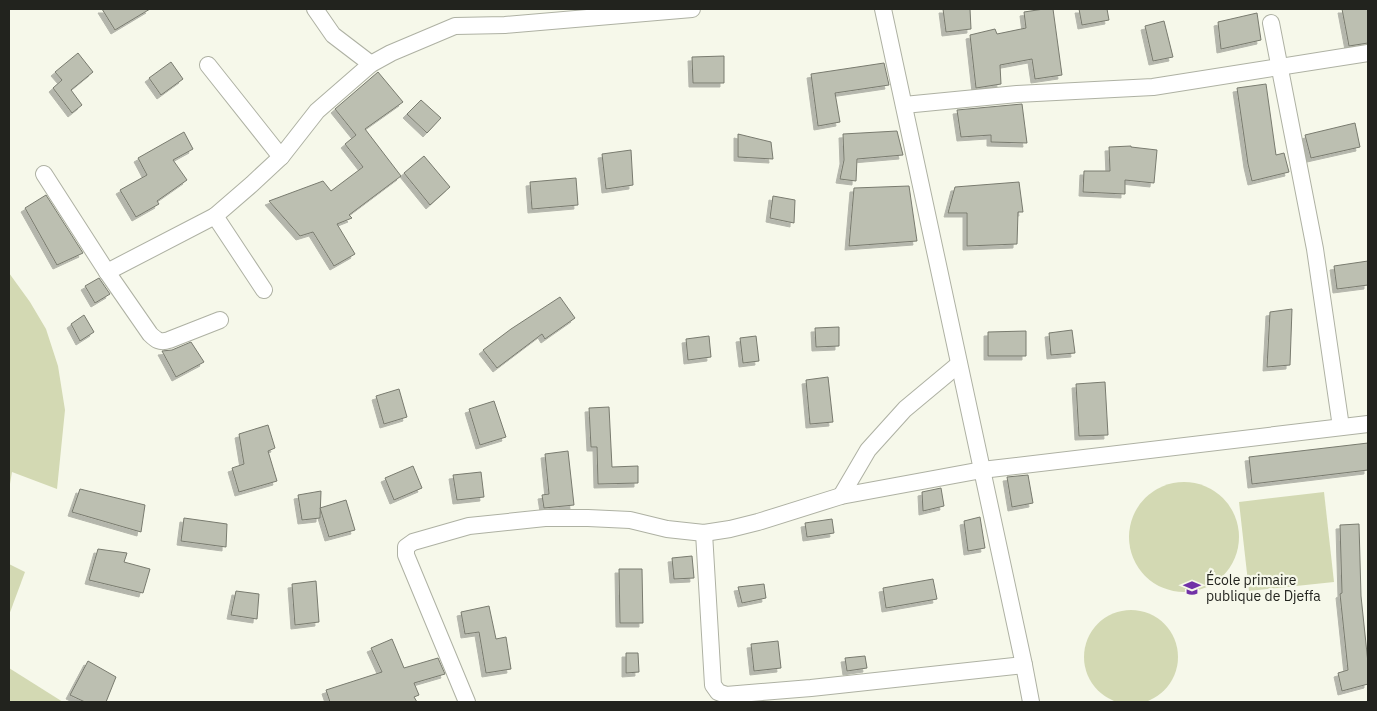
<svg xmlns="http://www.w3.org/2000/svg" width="1377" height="711" viewBox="0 0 1377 711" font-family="'IBM Plex Sans',sans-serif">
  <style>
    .green { fill: #d3d9b3 }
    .building { fill: #bcbfb1; stroke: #797b6f; filter: url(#shadow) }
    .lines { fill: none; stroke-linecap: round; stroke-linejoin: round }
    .minor-casing { stroke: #aeb1a3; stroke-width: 18 }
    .minor { stroke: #fff; stroke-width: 16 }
    .labels { text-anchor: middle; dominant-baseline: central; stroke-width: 4.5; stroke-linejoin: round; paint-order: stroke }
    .poi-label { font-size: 14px; fill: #22231e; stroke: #f6f8ea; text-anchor: start }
  </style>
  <defs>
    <filter id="shadow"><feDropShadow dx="-4" dy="4" stdDeviation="0" flood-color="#0004"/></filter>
  </defs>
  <rect width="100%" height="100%" fill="#f6f8ea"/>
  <!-- green -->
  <g class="green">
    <polygon points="9,273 30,302 46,329 58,366 65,410 57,489 12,472 9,490"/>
    <circle cx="1184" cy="537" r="55"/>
    <polygon points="1324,492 1334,582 1249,591 1239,502"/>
    <polygon points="9,564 25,572 9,615"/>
    <circle cx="1131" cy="657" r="47"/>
    <polygon points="9,668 63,702 9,702"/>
  </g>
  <!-- building -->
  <g class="building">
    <polygon points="102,9 150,9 115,30"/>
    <polygon points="943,9 970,9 971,29 946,32"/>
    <polygon points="1044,9 1053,9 1062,75 1035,79 1032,59 1000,65 1001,84 976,88 970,35 995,29 997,34 1026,28 1024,12"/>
    <polygon points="1079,9 1107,9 1109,20 1082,25"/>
    <polygon points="1342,9 1368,9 1368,43 1349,46"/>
    <polygon points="1257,13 1261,40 1221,49 1218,22"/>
    <polygon points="1164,21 1173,57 1153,61 1145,26"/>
    <polygon points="78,53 93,72 71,90 82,105 72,113 53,88 62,80 55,72"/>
    <polygon points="724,56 724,83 693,83 692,57"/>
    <polygon points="171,62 183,79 161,95 149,78"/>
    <polygon points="884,63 889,85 835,93 840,122 818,126 811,74"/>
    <polygon points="378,72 403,102 365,129 401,176 349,215 352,218 337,224 355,254 334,266 313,232 300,236 269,201 323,181 331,191 363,167 345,144 356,135 335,109"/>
    <polygon points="1266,84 1276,155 1284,153 1289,172 1252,181 1248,164 1237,88"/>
    <polygon points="421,100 441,118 427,133 407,114"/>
    <polygon points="1022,104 1027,143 991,142 991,135 961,137 957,110"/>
    <polygon points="1355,123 1360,147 1311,158 1305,135"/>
    <polygon points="897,131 903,155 857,159 856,181 840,179 844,160 843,134"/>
    <polygon points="184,132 193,149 173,160 187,180 157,201 159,204 136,217 120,190 147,175 138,158"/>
    <polygon points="738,134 771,142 773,159 738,157"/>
    <polygon points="1131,146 1131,147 1157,150 1154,183 1125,180 1125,194 1083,192 1084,171 1110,171 1109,147"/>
    <polygon points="631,150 633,185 606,189 602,154"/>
    <polygon points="424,156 450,187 430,205 404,173"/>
    <polygon points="576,178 578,205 532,209 530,182"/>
    <polygon points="1019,182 1023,212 1018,212 1017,244 967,246 967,213 948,213 955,187"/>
    <polygon points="909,186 917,241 849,246 854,188"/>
    <polygon points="46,195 83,253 57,265 25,208"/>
    <polygon points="773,196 795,200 794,223 770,218"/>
    <polygon points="1368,261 1368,285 1337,289 1334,266"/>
    <polygon points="99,278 110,294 95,303 85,286"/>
    <polygon points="560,297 575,318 545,339 542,334 497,368 483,350 511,329"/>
    <polygon points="1292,309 1290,365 1267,367 1270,312"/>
    <polygon points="84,315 94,332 80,341 71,324"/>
    <polygon points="839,327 839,346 816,347 815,328"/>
    <polygon points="1072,330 1075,353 1051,355 1049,333"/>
    <polygon points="1026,331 1026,356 988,356 988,332"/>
    <polygon points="709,336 711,357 688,360 686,339"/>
    <polygon points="756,336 759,361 743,363 740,338"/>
    <polygon points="191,342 204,362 176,377 162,351 172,350"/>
    <polygon points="828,377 833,422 810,424 806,380"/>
    <polygon points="1105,382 1108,435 1079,436 1076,384"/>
    <polygon points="399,389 407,417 384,424 376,396"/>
    <polygon points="494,401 506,437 480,445 469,409"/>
    <polygon points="609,407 612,467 638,466 638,483 598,484 597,447 591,447 589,408"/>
    <polygon points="268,425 275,448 268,451 277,481 239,492 232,468 244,464 239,434"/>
    <polygon points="1368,443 1368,470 1252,484 1249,457"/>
    <polygon points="568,451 574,505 544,508 542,495 549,494 545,454"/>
    <polygon points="413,466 422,488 394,500 385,478"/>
    <polygon points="481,472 484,497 457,500 453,475"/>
    <polygon points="1028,475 1033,503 1012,507 1007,477"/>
    <polygon points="941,488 944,506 923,511 922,492"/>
    <polygon points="80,489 145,505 141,532 72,512"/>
    <polygon points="321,491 320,518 302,520 298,495"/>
    <polygon points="346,500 355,530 329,537 320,508"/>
    <polygon points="980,517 985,548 968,551 964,521"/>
    <polygon points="184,518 227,524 226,547 181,541"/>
    <polygon points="832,519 834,533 807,537 805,523"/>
    <polygon points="1359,524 1361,596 1368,663 1368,684 1342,691 1338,673 1348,670 1340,594 1342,593 1340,525"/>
    <polygon points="98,549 127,553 124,562 150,569 143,593 89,580"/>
    <polygon points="692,556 694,578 674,579 672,558"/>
    <polygon points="619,569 642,569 643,623 620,623"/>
    <polygon points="933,579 937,599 886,608 883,588"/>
    <polygon points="316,581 319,622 295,625 292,584"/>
    <polygon points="764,584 766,598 742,603 738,587"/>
    <polygon points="236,591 259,594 257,619 231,615"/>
    <polygon points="489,606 496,639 506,637 511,669 486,673 479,632 465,634 461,612"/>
    <polygon points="392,639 404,668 438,658 445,674 414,683 419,695 414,697 417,702 330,702 326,690 382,672 371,648"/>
    <polygon points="778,641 781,668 754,671 751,644"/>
    <polygon points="626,653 638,653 639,672 626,673"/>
    <polygon points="865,656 867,668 847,671 845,658"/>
    <polygon points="88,661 116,677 106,702 85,702 70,695"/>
  </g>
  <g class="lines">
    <!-- minor casing -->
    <g class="minor-casing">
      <g id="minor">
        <polyline points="315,9 333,35 371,64"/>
        <polyline points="883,9 1024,665 1031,702"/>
        <polyline points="1271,23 1315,249 1341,427"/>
        <polyline points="208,65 281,157"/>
        <polyline points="904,105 1017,94 1153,87 1368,53"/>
        <path d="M 44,174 L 107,272 L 150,334 C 156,340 160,343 169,340 L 220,320"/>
        <polyline points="215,216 264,290"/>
        <polyline points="107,272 215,216 252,184 281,157 317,111 371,64 391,53 455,26 505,25 692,9"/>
        <polyline points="841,496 868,450 905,409 959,364"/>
        <polyline points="704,533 713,685 718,692 726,695 811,688 1024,665"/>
        <polyline points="467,702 406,555 406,547 413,542 469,526 545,518 588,518 630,520 667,529 704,533 730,529 758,522 841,496 982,470 1368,424"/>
      </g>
    </g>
    <!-- minor -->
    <use href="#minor" class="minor"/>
  </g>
  <!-- icons -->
  <defs>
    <g id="school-bare" transform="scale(1.35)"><path d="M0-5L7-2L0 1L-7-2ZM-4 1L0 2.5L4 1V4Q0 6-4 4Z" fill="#7132a7" stroke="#f6f8ea" stroke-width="2.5" paint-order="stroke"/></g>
  </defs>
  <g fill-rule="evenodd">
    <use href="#school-bare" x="1192" y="588"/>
  </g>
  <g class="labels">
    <!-- poi labels -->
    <g class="poi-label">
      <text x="1206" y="580">École primaire<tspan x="1206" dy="16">publique de Djeffa</tspan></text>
    </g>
  </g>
  <!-- border -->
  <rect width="1377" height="711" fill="none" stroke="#22231e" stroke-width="20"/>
</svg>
